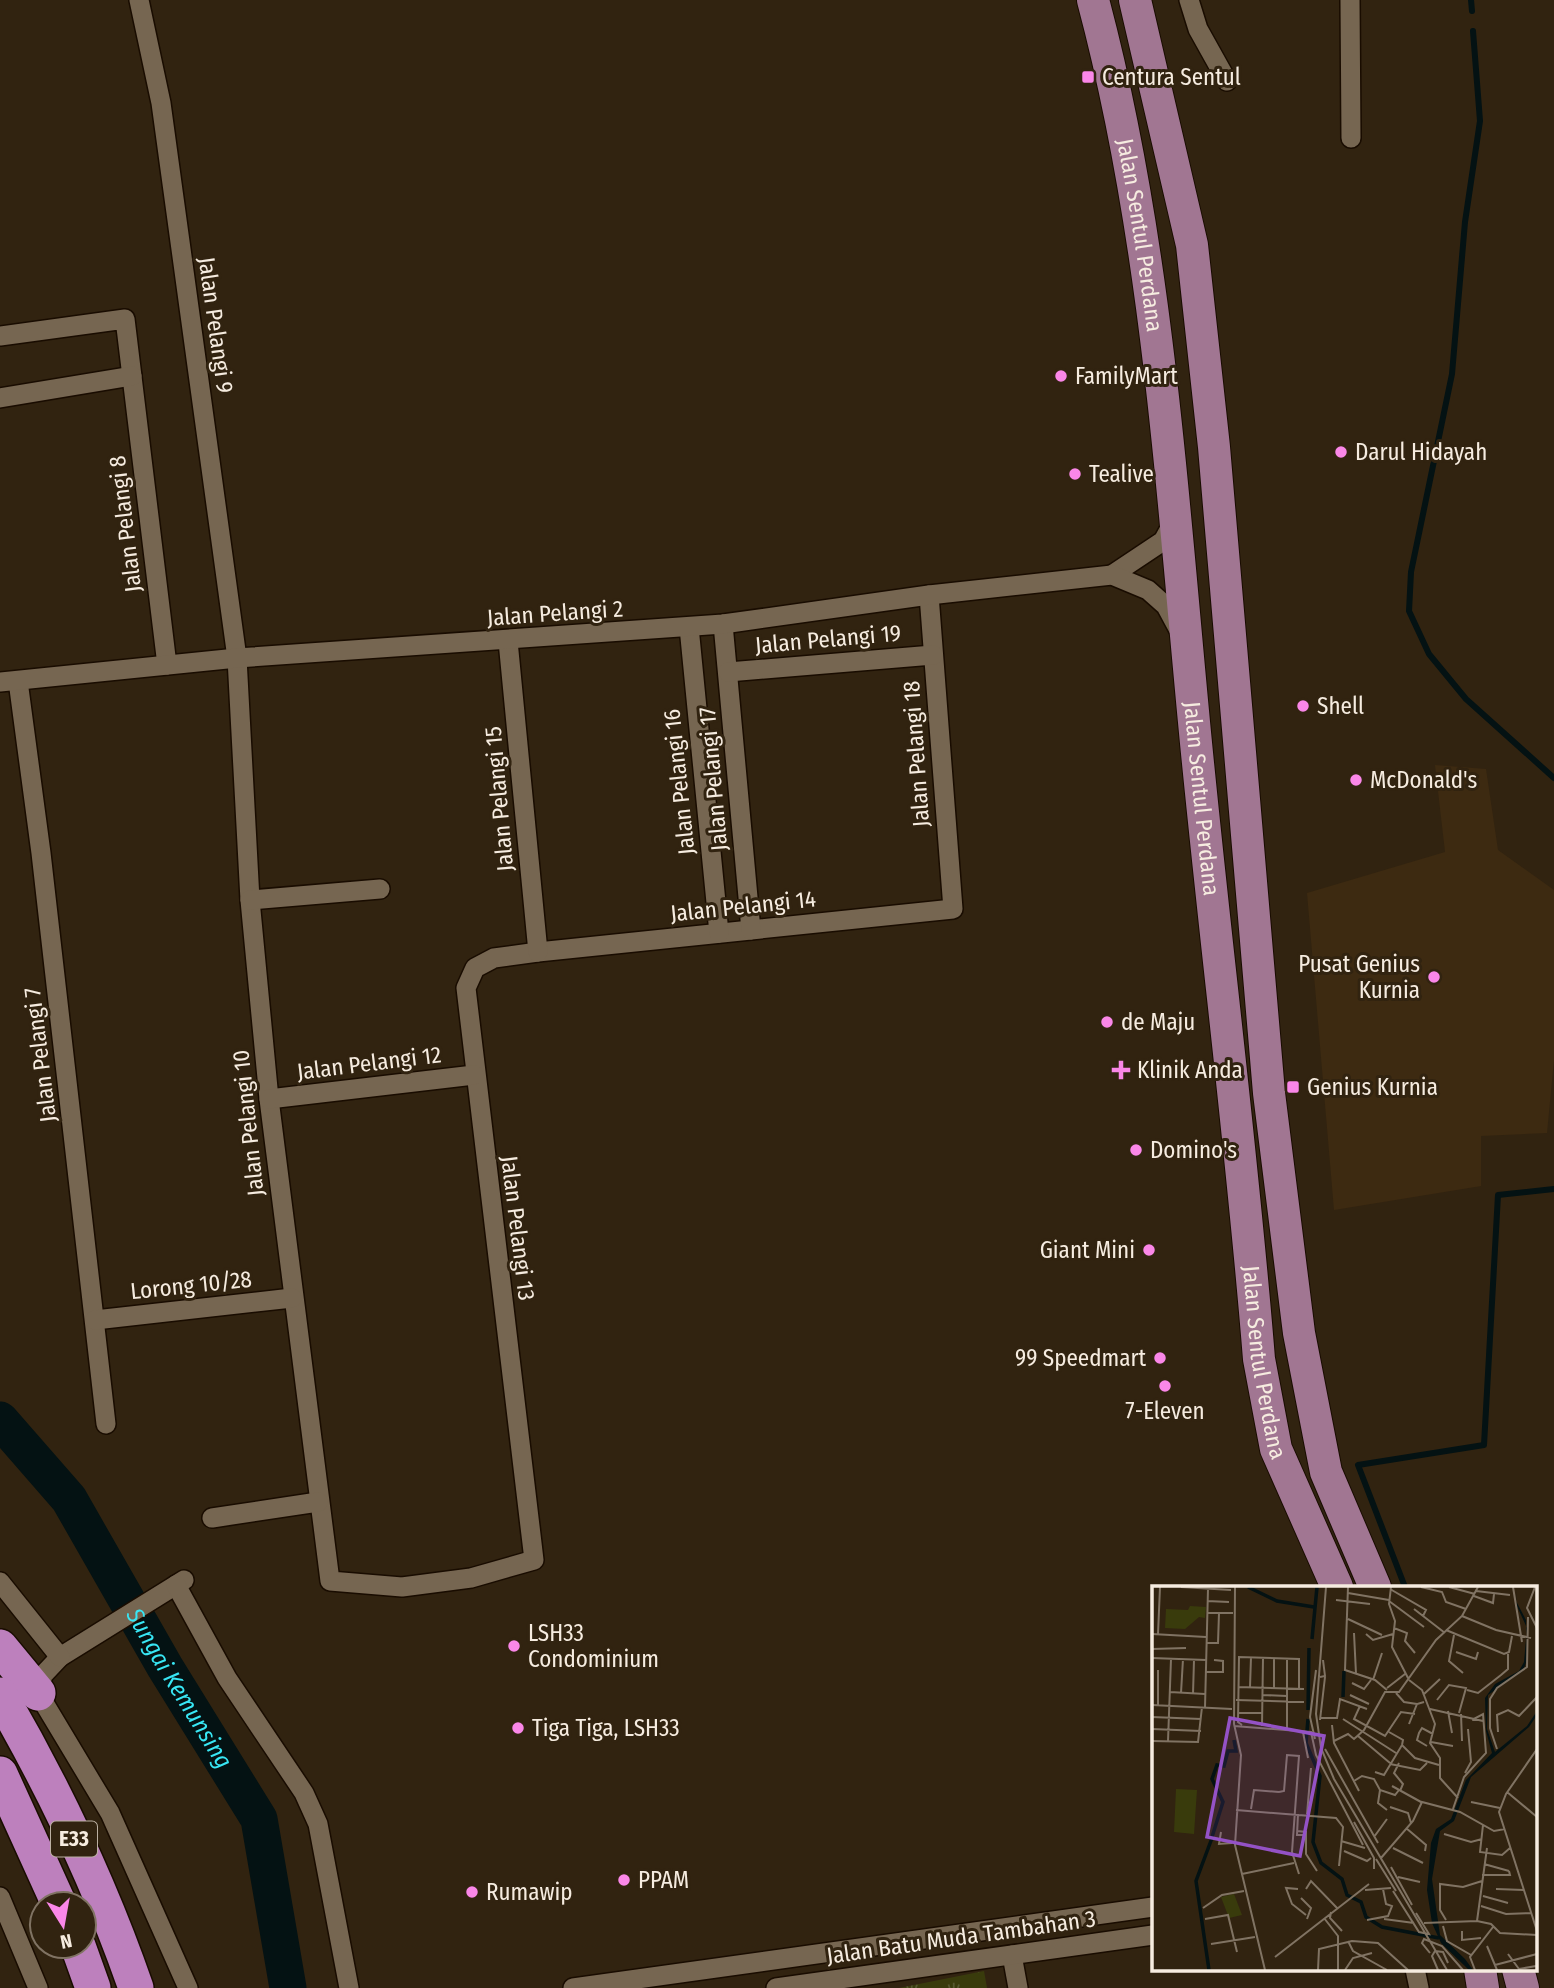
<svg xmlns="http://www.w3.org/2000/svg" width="1554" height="1988" viewBox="0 0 1554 1988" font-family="'Fira Sans Condensed',sans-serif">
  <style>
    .built { fill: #3d2a11 }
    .park { fill: url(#park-tufts) }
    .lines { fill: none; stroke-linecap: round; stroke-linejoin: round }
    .stream { stroke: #041213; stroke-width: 6 }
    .river { stroke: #041213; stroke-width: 37 }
    .minor-casing { stroke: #190c00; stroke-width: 22 }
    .primary-casing { stroke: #190c00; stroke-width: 34 }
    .motorway-casing { stroke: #190c00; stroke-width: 38 }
    .minor { stroke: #766651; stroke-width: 19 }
    .primary { stroke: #a17692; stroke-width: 32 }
    .motorway { stroke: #bd80bd; stroke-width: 35 }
    .poi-dot { fill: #fa87e8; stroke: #312310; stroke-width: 2.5 }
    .labels { text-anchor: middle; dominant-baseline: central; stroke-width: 6; stroke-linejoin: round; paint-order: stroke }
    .shield { fill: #312310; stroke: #bbb0a2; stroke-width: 2 }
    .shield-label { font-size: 21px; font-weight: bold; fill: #f6ece0 }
    .poi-label { font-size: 23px; fill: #f6ece0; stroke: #312310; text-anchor: start }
    .street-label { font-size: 23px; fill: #f6ece0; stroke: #312310 }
    .water-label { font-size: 24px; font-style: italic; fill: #38e6f4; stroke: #312310 }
    .inset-river { fill: none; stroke: #041213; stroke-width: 3.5 }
    .inset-road { fill: none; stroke: #807363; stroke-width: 2 }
    .view { fill: #9452c6; fill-opacity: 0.15; stroke: #9452c6; stroke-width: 3.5 }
    .inset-edge { fill: none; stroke: #f6ece0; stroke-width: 3.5 }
  </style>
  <defs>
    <pattern id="park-tufts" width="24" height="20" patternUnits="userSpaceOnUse" patternTransform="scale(1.75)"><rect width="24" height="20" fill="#393b0c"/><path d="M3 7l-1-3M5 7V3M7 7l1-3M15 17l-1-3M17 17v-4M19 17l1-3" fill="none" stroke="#56582f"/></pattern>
  </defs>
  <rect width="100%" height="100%" fill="#312310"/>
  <!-- built -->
  <polygon class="built" points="1435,765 1486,769 1498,850 1554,890 1554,1060 1547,1133 1481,1136 1481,1186 1334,1210 1307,893 1445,852"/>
  <!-- park -->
  <polygon class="park" points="984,1971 987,1988 899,1988"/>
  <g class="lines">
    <!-- stream -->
    <g class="stream">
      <polyline points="1471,0 1472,11"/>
      <polyline points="1473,31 1480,121 1465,222 1452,374 1411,572 1409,611 1429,654 1466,699 1554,778"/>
      <polyline points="1405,1587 1358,1465 1484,1445 1498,1195 1554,1189"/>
    </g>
    <!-- river -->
    <path class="river" id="s1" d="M 0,1420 L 69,1499 L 165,1667 L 259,1819 L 288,1988"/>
    <!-- minor casing -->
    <g class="minor-casing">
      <g id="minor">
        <polyline points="139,0 161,103 237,658 250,900 269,1099 330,1581 402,1587 471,1578 534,1560 466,988 475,968 494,958 538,952 953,909 929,595"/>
        <polyline points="1189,0 1198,29 1227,81"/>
        <polyline points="1350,0 1351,138"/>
        <polyline points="0,336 125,319 167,665"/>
        <polyline points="0,398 132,376"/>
        <polyline points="1112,575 1163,541 1175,519"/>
        <polyline points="723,624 751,930"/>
        <polyline points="689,627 719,933"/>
        <polyline points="508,641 538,952"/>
        <polyline points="728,672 933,655"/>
        <polyline points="18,681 41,853 106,1424"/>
        <polyline points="0,682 237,658 723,624 929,595 1112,575 1148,590 1166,606 1180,632"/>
        <polyline points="250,900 380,889"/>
        <polyline points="269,1099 474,1075"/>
        <polyline points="95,1320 292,1298"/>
        <polyline points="212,1518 318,1502"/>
        <polyline points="184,1580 60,1657 43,1675 38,1693 110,1813 188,1988"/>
        <polyline points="0,1582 60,1657"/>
        <polyline points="176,1585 227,1678 304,1793 318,1824 349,1988"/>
        <polyline points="0,1897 38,1988"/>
        <polyline points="1012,1955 1018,1988"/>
        <polyline points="1415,1969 1419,1988"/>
        <polyline points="573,1988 1153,1907"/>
        <polyline points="776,1988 1153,1935"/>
      </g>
    </g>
    <!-- primary casing -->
    <g class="primary-casing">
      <g id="primary">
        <path id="s2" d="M 1093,0 C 1156,236 1171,480 1194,722 C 1214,934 1242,1146 1259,1359 L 1276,1449 L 1337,1587"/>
        <polyline points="1135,0 1192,245 1214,447 1269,1093 1299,1333 1326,1472 1375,1587"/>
        <polyline points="1480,1969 1483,1988"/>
        <polyline points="1518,1969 1523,1988"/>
      </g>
    </g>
    <!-- motorway casing -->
    <g class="motorway-casing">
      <g id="motorway">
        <polyline points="0,1647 38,1693"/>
        <path d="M 0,1695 C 54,1788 101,1887 136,1988"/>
        <polyline points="0,1774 59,1904"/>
        <polyline points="78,1946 93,1988"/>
      </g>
    </g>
    <!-- minor -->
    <use href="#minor" class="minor"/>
    <!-- primary -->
    <use href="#primary" class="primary"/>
    <!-- motorway -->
    <use href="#motorway" class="motorway"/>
  </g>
  <!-- markers -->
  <g class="poi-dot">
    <rect x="1081" y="70" width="14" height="14" rx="3.5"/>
    <circle cx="1061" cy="376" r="7"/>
    <circle cx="1341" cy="452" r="7"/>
    <circle cx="1075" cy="474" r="7"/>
    <circle cx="1303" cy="706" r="7"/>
    <circle cx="1356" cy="780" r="7"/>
    <circle cx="1434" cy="977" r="7"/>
    <circle cx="1107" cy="1022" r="7"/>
    <path d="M1117.5 1059.5h7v7h7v7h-7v7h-7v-7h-7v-7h7z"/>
    <rect x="1286" y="1080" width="14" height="14" rx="3.5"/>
    <circle cx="1136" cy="1150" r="7"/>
    <circle cx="1149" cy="1250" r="7"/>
    <circle cx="1160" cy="1358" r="7"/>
    <circle cx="1165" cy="1386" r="7"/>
    <circle cx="514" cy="1646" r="7"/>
    <circle cx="518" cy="1728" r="7"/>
    <circle cx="624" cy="1880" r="7"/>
    <circle cx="472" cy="1892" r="7"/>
  </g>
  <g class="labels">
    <!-- shield labels -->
    <rect class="shield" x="51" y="1821.5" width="46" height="35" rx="5"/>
    <g class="shield-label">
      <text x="74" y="1839">E33</text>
    </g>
    <!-- poi labels -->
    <g class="poi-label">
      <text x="1102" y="77">Centura Sentul</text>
      <text x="1075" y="376">FamilyMart</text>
      <text x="1355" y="452">Darul Hidayah</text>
      <text x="1089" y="474">Tealive</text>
      <text x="1317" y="706">Shell</text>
      <text x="1370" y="780">McDonald's</text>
      <text x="1420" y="964" text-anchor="end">Pusat Genius<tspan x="1420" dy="26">Kurnia</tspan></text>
      <text x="1121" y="1022">de Maju</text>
      <text x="1137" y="1070">Klinik Anda</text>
      <text x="1307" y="1087">Genius Kurnia</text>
      <text x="1150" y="1150">Domino's</text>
      <text x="1135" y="1250" text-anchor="end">Giant Mini</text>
      <text x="1146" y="1358" text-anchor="end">99 Speedmart</text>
      <text x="1165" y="1411" text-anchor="middle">7-Eleven</text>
      <text x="528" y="1633">LSH33<tspan x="528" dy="26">Condominium</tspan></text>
      <text x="532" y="1728">Tiga Tiga, LSH33</text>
      <text x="638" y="1880">PPAM</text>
      <text x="486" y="1892">Rumawip</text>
    </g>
    <!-- street labels -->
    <g class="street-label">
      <text stroke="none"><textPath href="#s2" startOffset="240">Jalan Sentul Perdana</textPath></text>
      <text transform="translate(216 325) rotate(82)">Jalan Pelangi 9</text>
      <text transform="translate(125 524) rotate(-97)">Jalan Pelangi 8</text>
      <text transform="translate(555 613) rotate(-4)">Jalan Pelangi 2</text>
      <text transform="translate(828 639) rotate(-5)">Jalan Pelangi 19</text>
      <text transform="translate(916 754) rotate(-94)">Jalan Pelangi 18</text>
      <text transform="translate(713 779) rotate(-95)">Jalan Pelangi 17</text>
      <text transform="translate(679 782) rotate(-96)">Jalan Pelangi 16</text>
      <text stroke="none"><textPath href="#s2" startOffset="807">Jalan Sentul Perdana</textPath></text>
      <text transform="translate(499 799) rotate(-95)">Jalan Pelangi 15</text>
      <text transform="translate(743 906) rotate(-6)">Jalan Pelangi 14</text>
      <text transform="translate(40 1055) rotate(-97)">Jalan Pelangi 7</text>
      <text transform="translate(369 1063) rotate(-7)">Jalan Pelangi 12</text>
      <text transform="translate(248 1123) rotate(-96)">Jalan Pelangi 10</text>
      <text transform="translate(518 1228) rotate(83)">Jalan Pelangi 13</text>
      <text transform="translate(191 1285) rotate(-6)">Lorong 10/28</text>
      <text stroke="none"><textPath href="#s2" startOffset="1374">Jalan Sentul Perdana</textPath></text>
      <text transform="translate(961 1937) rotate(-8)">Jalan Batu Muda Tambahan 3</text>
    </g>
    <!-- water labels -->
    <g class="water-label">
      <text stroke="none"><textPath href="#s1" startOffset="324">Sungai Kemunsing</textPath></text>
    </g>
  </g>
  <!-- overview -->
  <g transform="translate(1152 1586)">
    <rect width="385" height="385" fill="#312310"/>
    <path d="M 38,20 L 54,21 L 53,32 L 47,31 L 33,43 L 13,42 L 14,23 L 36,24 Z" fill="#393b0c"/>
    <path d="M 24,203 L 45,204 L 42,248 L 22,246 ZM 82,308 L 90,329 L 77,332 L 69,311 Z" fill="#393b0c"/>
    <path d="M 365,1 L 364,15 L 374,34 L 375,74 L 371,85 L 336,109 L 335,143 L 343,166 L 375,140 L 385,125 L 385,129 L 377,141 L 319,191 L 302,235 L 288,245 L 280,293 L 288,349 L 313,373 L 321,384 L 317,384 L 289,357 L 280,337 L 275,304 L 279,257 L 284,243 L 299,233 L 314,194 L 340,167 L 334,145 L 333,112 L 343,98 L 367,85 L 372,76 L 375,42 L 364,18 Z" fill="#041213"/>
    <path class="inset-river" d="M 96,1 L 125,15 L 162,21M 160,53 L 165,1M 191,111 L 192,85M 156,124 L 157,62M 156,133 L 154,157 L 168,190 L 161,256 L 169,277 L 190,293 L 195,309 L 209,316 L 214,331 L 230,341 L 287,352M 60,251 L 71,216 L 60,193 L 65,179 L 72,180 L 76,165 L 84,165 L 82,154M 57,384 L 44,295 L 60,252"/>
    <path class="inset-road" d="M 29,1 L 79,4M 83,1 L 82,138 L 89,169 L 83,259 L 113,384M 174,1 L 164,128 L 169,162 L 182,193 L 295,384M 196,1 L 193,84 L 223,94 L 235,104M 239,1 L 237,18 L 243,35 L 240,61 L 256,92M 269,1 L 290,6 L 294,16 L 314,23M 297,1 L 323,8M 361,1 L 370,56M 383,1 L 375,22 L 385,42M 238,3 L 274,24 L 271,30M 324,5 L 358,9M 196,7 L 237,14M 322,10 L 341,17 L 342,8M 184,14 L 218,18M 55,15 L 77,16M 237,15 L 272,41M 262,23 L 293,47M 55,27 L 81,27M 310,30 L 344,44 L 379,52M 196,33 L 230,49M 242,42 L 255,47 L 253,55 L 263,67M 294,44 L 352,68 L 357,66 L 360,50M 202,47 L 204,88M 0,48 L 54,51M 6,48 L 8,1M 214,48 L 221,54 L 241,48M 302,49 L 297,75 L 311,87M 54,57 L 66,57 L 67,27M 0,63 L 34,62M 304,66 L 324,73 L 326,66M 0,72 L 54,74M 54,86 L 71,86 L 71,75 L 62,74M 168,91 L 173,90 L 171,74M 221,94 L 230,67M 257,94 L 270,104 L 283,138 L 278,157 L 288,172 L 288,192 L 306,212M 200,97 L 212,103 L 219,94M 86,101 L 152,103M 98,101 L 99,71M 122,102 L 122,72M 235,102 L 253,88M 315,104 L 326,107 L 349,89 L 356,83 L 356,68M 18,106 L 53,108M 29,107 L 31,73M 244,107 L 252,116 L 265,118M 41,108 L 42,74M 111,109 L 135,110M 198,109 L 217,118M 271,109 L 288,93M 84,114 L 152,116M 285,114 L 297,99 L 314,102 L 307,127M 0,119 L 80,123M 6,119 L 6,84M 208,120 L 202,133 L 233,150 L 249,126 L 263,128M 53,121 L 56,3M 278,123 L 331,135M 296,125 L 300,147M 86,127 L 110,127M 309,128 L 310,155M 0,131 L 49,133M 168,132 L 185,132 L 188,113 L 215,123M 191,133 L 244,167M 168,134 L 173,91M 257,138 L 265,118 L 272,116M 90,139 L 86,136 L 87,71 L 147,73 L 147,103M 180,139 L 182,157 L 207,205M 82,140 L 159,146 L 164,169 L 211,259M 110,140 L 111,72M 0,143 L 49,145M 135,143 L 135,73M 151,146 L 156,172M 237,146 L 251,154 L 250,159M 346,146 L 345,129 L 356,124 L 367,130 L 385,111M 206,150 L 238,177M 163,153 L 158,131 L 164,84M 0,155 L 46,156 L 50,121M 16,155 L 19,73M 182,155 L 196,148 L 202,153 L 212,144 L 233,106 L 247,106 L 284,54 L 310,30 L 326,1M 279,156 L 301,160M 275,160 L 265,154 L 267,147 L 270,142 L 281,148M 173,163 L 226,257M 345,163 L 338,142 L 338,113 L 345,102 L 375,81 L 376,31M 385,163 L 354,208 L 347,226 L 385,345M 247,177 L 242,187 L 251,198 L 248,205M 238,178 L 268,184 L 275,177M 223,186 L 232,189 L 250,159 L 263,172 L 287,179M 313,187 L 319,176 L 316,143M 202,195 L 210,190 L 222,193 L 228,204 L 243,209 L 247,204M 240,200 L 269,216M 228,204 L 226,217 L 235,224M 127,206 L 132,205 L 135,169 L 147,170 L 140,266 L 147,288M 355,206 L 385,231M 319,216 L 348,222M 238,221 L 256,227 L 259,237M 99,223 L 102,204 L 127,206M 301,223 L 312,191 L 334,167 L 331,128 L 320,134M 84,224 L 184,232 L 191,241 L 187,280M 146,228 L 145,249 L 154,249M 155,228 L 159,182M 202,236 L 222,272 L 222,283M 331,239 L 328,266 L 350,269 L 358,262M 254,242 L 274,259 L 273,265M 145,245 L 154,246 L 154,268 L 165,285M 69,246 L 67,258 L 80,257M 292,248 L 319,256 L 330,253M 222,251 L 235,233M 189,255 L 213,262M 241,262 L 271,277M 192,265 L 215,275 L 219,272M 229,272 L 261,235 L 270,216 L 308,226 L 342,245 L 353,243M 224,273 L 244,305M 332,278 L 357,285M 239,281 L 260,319M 90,288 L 142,277M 330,289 L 358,289 L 357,285M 246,291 L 268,296M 146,303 L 134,302 L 140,318 L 154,329M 154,303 L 159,295 L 185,322M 344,303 L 372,304M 213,304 L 239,302M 241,305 L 267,346 L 277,348 L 264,327M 331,310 L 356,317M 149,312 L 159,322 L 155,333M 329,320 L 354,328 L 379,327M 51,322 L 70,309 L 92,305M 179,326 L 178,332 L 190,345M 172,332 L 186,350 L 186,384M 53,333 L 76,329 L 85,366M 232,333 L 262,337M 215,334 L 236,330 L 240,320 L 234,318 L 231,303M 294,334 L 288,324 L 288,298 L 311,301 L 330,295M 325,335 L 335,262M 272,337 L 325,335 L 339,338 L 348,347 L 385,349M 291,340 L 295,355 L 319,369M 310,345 L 310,354 L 329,352M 196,355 L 201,365 L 235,384M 59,358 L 103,351M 335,360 L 345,384M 278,367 L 270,357 L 272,353 L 290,360 L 311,384M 356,368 L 367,383 L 384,380M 123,371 L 217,298M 343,379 L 385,368M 166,384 L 167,363 L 200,355 L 226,357 L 256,384M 193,384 L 201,372 L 220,367M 286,384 L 280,370 L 283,365 L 291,366 L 296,377M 323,384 L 318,371 L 341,341"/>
    <path class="view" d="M 78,132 L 172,150 L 148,270 L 55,251 Z"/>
    <rect width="385" height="385" class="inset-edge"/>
  </g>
  <!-- north arrow -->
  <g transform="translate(63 1925) rotate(169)"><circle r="33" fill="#312310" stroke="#807363" stroke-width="2"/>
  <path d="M0-5L12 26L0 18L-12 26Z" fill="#fa87e8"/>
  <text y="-10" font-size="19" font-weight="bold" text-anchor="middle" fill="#f6ece0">N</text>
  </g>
</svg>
